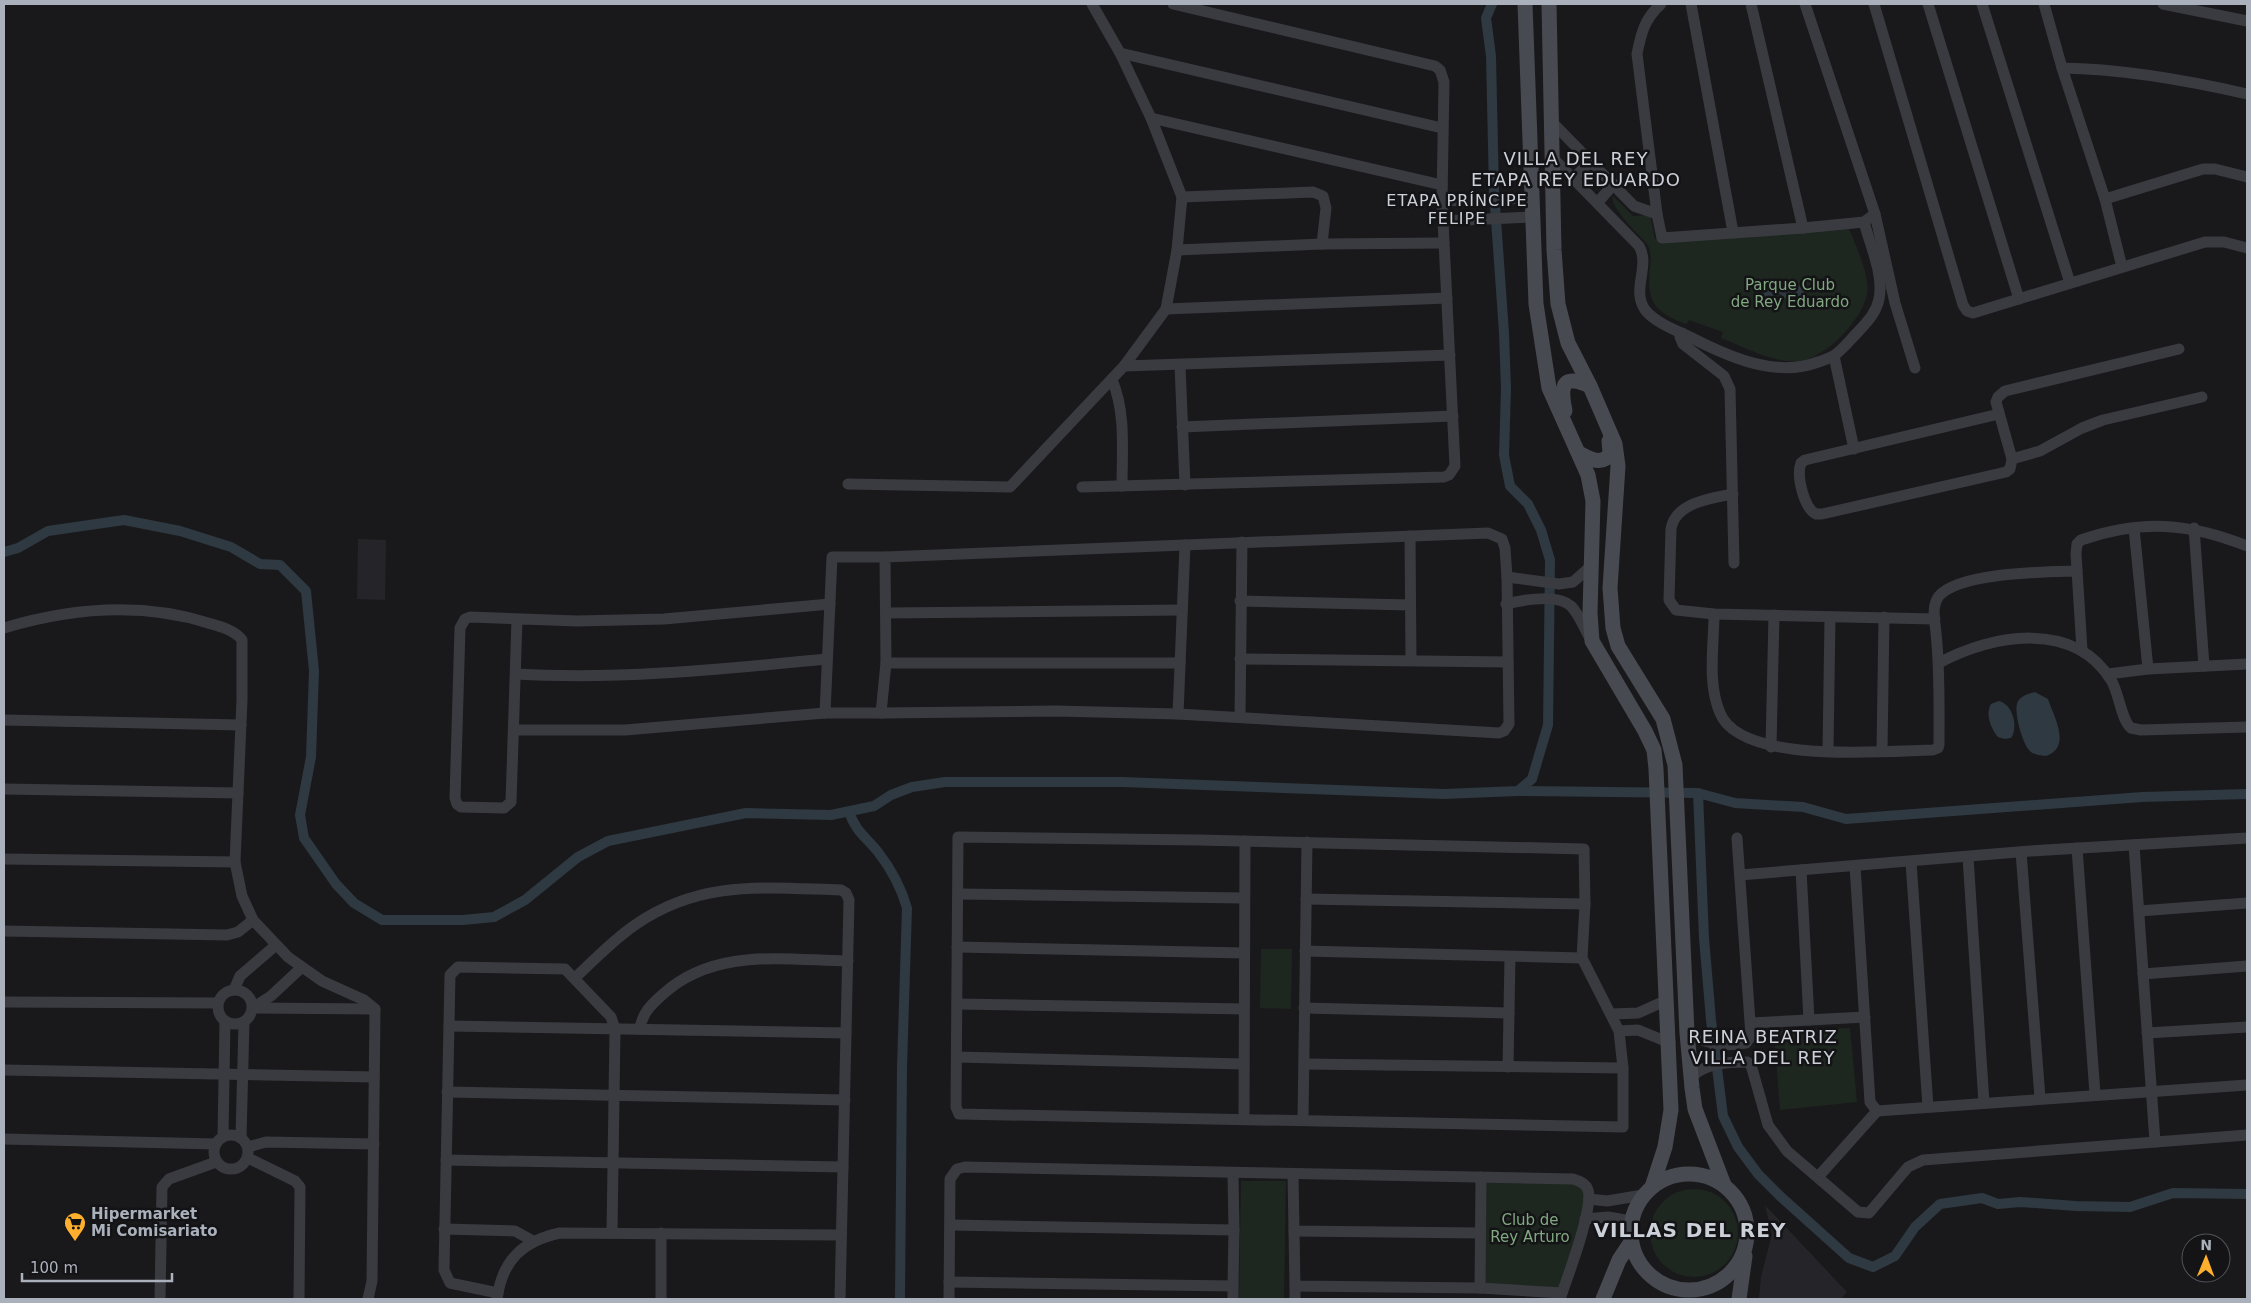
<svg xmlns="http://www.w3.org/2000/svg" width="2251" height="1303" viewBox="0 0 2251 1303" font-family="'DejaVu Sans',sans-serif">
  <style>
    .built { fill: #252529 }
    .green { fill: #1e271f }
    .water { fill: #2e3941 }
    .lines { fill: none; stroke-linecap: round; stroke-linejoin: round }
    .canal { stroke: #2e3941; stroke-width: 10 }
    .street { stroke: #3a3b41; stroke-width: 11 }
    .secondary { stroke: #484a51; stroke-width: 15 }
    .labels { text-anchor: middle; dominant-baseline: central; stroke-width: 5; stroke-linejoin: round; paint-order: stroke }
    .park-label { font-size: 15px; fill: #81a881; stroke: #141417 }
    .poi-label { font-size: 15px; font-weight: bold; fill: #abb1bc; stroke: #141417; text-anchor: start }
    .neighbourhood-label { font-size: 16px; letter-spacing: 1px; fill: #ccd0d8; stroke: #141417 }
    .quarter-label { font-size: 18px; letter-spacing: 1px; fill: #ccd0d8; stroke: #141417 }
    .district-label { font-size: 20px; font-weight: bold; letter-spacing: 1px; fill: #ccd0d8; stroke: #141417 }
  </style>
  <rect width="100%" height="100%" fill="#19191c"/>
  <!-- built -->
  <g class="built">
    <polygon points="358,539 386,540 385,600 357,599"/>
    <polygon points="1765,1205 1847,1292 1841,1299 1759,1299 1761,1277 1772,1234"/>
  </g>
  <!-- green -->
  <g class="green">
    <path d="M 1613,196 L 1633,216 L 1650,215 L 1655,239 L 1847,225 C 1854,240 1871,278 1867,294 C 1862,320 1827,357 1800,361 C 1777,365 1742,346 1721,338 L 1723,332 L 1689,320 L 1686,324 C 1654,312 1646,301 1650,267 C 1651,260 1651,250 1647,244 C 1640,235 1609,208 1613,196 Z"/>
    <polygon points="1261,949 1292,949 1291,1009 1260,1008"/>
    <polygon points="1850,1028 1857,1102 1780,1110 1774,1031"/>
    <polygon points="1481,1177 1573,1179 1588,1188 1562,1293 1480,1288"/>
    <polygon points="1241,1181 1286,1181 1284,1299 1239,1299"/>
    <circle cx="1694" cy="1233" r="44"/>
  </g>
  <!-- water -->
  <g class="water">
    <path d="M 1774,282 L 1772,294 L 1782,301 L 1774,306 C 1765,301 1761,295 1766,285 Z"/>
    <polygon points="1779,283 1805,287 1802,301 1786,299 1778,292"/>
    <path d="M 2035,692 L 2048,699 C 2054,717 2072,747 2046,756 C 2040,755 2035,755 2031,752 C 2023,747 2014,713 2017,704 C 2019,696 2028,694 2035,692 Z"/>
    <path d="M 1999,701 C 2012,704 2019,726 2011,738 L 2005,739 L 1998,737 C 1991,729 1985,714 1991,704 Z"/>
  </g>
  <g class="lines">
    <!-- canal -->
    <g class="canal">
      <polyline points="4,552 18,548 48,531 124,520 180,531 231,547 260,564 280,565 306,591 314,671 311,757 300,815 304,838 336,884 354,903 382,920 463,920 494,917 525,900 578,857 608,841 746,813 831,815 874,806 891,795 912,787 945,782 1122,782 1444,794 1518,791 1532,779 1548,725 1550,560 1541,530 1528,504 1510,486 1504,455 1506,389 1504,333 1494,191 1491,56 1486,18 1492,4"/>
      <polyline points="1518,791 1698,793 1735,803 1803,807 1846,819 2142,797 2247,794"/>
      <polyline points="1698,793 1704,938 1711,1020 1723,1116 1738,1147 1758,1174 1780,1196 1849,1258 1873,1267 1895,1256 1915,1227 1940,1204 1982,1198 1998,1204 2020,1202 2076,1206 2130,1207 2173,1193 2247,1194"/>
      <path d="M 849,812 C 856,832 866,837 878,852 C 892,870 901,887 907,908 L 902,1067 L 900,1299"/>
    </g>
    <!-- street -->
    <g class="street">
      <path d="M 1661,4 C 1645,18 1641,33 1637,54 L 1657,214 L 1662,238 L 1803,228 L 1864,222 L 1875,214"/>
      <polyline points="1691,4 1733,232"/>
      <polyline points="1751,4 1803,228"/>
      <polyline points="1805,4 1875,214 1895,303 1915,368"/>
      <polyline points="1874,4 1963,305 1967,311 1973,313 2205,242 2224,242 2247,248"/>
      <polyline points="1928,4 2019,299"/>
      <polyline points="1982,4 2070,283"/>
      <polyline points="2044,4 2062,68 2105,199 2122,267"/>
      <polyline points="2163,4 2247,21"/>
      <polyline points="1120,53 1442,128"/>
      <path d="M 2062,68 C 2125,69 2186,80 2247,94"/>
      <polyline points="1151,118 1442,185"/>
      <polyline points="1553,123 1634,206 1657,214"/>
      <path d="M 1553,158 L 1639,246 C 1651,266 1630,291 1646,311 C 1656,323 1678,331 1692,338 C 1729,357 1776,378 1818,362 C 1824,360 1831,358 1835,355 C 1843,349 1850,340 1857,333 C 1866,323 1876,314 1879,299 C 1884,275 1870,245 1864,222"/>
      <polyline points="1574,178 1591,161"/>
      <polyline points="1182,197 1313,192 1323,196 1326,208 1322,244"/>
      <polyline points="2105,199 2203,169 2215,169 2247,177"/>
      <polyline points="1442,201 1531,198"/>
      <polyline points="1598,202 1614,184"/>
      <polyline points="1443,221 1533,217"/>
      <polyline points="1177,250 1322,244 1444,243"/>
      <polyline points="1166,309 1447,298"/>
      <polyline points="1682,333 1680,337 1683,344 1724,376 1730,389 1734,563"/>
      <polyline points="1834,356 1854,449"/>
      <polyline points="1124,366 1450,355"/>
      <polyline points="1180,366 1185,485"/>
      <path d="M 1112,380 C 1126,412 1122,451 1122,486"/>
      <path d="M 1999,414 L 1805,460 L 1801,463 C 1796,476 1804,508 1816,514 L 1822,514 L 2006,472 L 2010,469 L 2012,459 L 1996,402 L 1998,397 L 2005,391 L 2179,349"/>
      <polyline points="1182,427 1453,416"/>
      <polyline points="2012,459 2040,451 2082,428 2103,420 2202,397"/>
      <polyline points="848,484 1010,487 1124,366 1166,309 1177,250 1182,197 1151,118 1120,53 1092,4"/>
      <polyline points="1082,487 1444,477 1449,475 1455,466 1442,201 1444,82 1440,70 1435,66 1173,4"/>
      <path d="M 1733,494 C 1711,498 1675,503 1671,529 L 1669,600 L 1676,610 L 1714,614 L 1935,619"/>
      <polyline points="2134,528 2148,669"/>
      <polyline points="2194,528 2204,666"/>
      <polygon points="1488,533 1502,539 1505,548 1507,577 1509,724 1504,731 1499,733 1178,714 1056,711 881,713 886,663 885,557"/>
      <polyline points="1410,536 1411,659"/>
      <polyline points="1507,577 1559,584 1573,582 1592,565"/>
      <polyline points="1240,601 1410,605"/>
      <path d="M 1506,604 C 1523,600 1557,593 1571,606 C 1579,614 1585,630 1591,640"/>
      <polyline points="886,613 1182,610"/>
      <path d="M 1714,614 C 1714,645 1707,683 1720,713 C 1741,765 1886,751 1933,750 L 1938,748 L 1939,745 C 1939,707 1940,670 1936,633 C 1935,622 1931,606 1939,596 C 1960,572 2046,572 2077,571"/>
      <polyline points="517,619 511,802 504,808 461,807 457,804 455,798 460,628 465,619 470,617 577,621 664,619 830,604"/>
      <path d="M 4,628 C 71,608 141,602 208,623 C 219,626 235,630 242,640 L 242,700 L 235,862 L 242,896 L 253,920 L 288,957 L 322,981 L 364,1000 L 375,1009 L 372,1281 L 368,1299"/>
      <path d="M 2082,650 L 2076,554 L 2077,544 L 2081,540 C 2142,519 2189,523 2247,546"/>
      <polyline points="1240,659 1508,662"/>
      <polyline points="886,663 1180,663"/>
      <path d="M 1939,663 C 1992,634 2074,620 2111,680 C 2119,692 2121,720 2131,728 L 2141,730 L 2247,727"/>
      <path d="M 516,674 C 620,680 723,669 827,659"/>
      <polyline points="2108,674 2148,669 2247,664"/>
      <polyline points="881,713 825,713 832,557 885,557"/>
      <polyline points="1178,714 1185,545"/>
      <polyline points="1240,717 1242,542"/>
      <polyline points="4,720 241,725"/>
      <polyline points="514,730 625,730 825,713"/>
      <polyline points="1771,747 1774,615"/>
      <polyline points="1828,751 1830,617"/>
      <polyline points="1882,751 1884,617"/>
      <polyline points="4,789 238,793"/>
      <polygon points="958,837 1198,840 1584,849 1585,904 1582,958 1619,1031 1623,1068 1623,1127 959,1114 956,1107"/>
      <polyline points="2134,845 2155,1142"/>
      <polyline points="2077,848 2095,1094"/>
      <polyline points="2021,852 2040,1098"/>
      <polyline points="1968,857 1984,1103"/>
      <polyline points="4,859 235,862"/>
      <polyline points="1911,862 1928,1107"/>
      <polyline points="1801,870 1809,1020"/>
      <polyline points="1740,875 2030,851 2247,838"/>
      <polyline points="958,894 1244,898"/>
      <polyline points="1306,899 1585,904"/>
      <polyline points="2139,911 2247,903"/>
      <polyline points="4,931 227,935 238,932 253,920"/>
      <polyline points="957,947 1244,953"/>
      <polyline points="1305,951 1582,958"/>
      <polyline points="2143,974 2247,966"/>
      <path d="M 575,978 C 594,960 613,940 635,925 C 701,879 766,888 841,890 L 846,893 L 849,900 L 840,1299"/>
      <circle cx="235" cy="1007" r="17"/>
      <polyline points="234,990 240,976 276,945"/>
      <polyline points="4,1002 218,1003"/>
      <polyline points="957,1004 1244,1009"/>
      <polyline points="254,1007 271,996 301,968"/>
      <polyline points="253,1008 375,1009"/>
      <polyline points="1304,1008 1509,1013"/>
      <polyline points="1612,1014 1638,1013 1667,1000"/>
      <polyline points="1752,1023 1865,1017"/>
      <polyline points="449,1026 846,1033"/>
      <path d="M 640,1029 C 642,1013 651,1005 662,995 C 714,947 783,960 848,961"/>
      <polyline points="1619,1031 1638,1030 1670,1043"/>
      <path d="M 1687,1033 C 1707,1044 1723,1047 1746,1043 L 1751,1036 L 1737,838"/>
      <polyline points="2147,1033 2247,1027"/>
      <polyline points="957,1057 1244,1064"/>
      <polyline points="1304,1064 1623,1068"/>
      <polyline points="1508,1067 1510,957"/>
      <polyline points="4,1070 374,1077"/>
      <path d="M 1691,1077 C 1706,1063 1727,1062 1747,1062 L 1751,1065 L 1768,1125 L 1787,1151 L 1858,1212 L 1869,1213 L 1908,1167 L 1923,1160 L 2247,1135"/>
      <polyline points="447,1092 845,1100"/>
      <polyline points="1877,1111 2247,1085"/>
      <polyline points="1244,1118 1245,841"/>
      <polyline points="1303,1119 1307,842"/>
      <circle cx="231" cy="1152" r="17"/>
      <polyline points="223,1137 225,1021"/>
      <polyline points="241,1138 244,1022"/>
      <polyline points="4,1139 216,1144"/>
      <polyline points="248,1147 266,1142 374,1144"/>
      <polyline points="248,1158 295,1181 300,1187 299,1299"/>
      <polyline points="446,1160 843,1167"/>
      <polyline points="1233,1174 1234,1230"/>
      <polyline points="1293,1175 1294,1231 1480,1233"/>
      <polyline points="1481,1177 1480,1288 1562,1293"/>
      <polyline points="1818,1177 1877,1111 1870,1102 1855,866"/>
      <polyline points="1589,1199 1607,1201 1643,1195"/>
      <polyline points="1585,1219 1608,1217 1631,1221"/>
      <polyline points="951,1225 1234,1230 1233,1286"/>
      <polyline points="444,1229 515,1231 533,1241"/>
      <polyline points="1294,1231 1295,1286 1480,1288"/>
      <polyline points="949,1282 1233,1286 1233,1299"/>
      <polyline points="498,1293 450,1283 444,1270 450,975 458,967 565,969 611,1017 615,1029 612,1233"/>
      <polyline points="160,1299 162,1187 169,1179 216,1162"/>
      <path d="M 497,1299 C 502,1261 522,1241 560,1233 L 841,1235"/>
      <polyline points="661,1299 661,1233"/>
      <path d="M 949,1299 L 950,1179 L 957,1169 L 965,1167 L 1573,1179 C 1579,1181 1586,1183 1588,1190 C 1594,1209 1567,1278 1560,1299"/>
      <polyline points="1295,1299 1295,1286"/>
    </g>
    <!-- secondary -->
    <g class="secondary">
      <polyline points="1525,4 1536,304 1549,388 1588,475 1593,501 1590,613 1592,641 1645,731 1654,750 1656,769 1671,1110 1665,1147 1652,1187"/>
      <polyline points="1549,4 1554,250 1558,304 1568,343 1590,386 1615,444 1618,466 1610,588 1613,628 1618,646 1663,719 1675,765 1687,1033 1692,1088 1695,1109 1724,1185"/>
      <path d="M 1565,411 C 1560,386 1562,373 1590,386"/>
      <path d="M 1579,453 C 1588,458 1603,467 1610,453 L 1609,441"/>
      <circle cx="1689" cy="1232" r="58"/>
      <polyline points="1603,1299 1619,1260 1631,1242"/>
      <polyline points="1739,1299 1745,1256"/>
    </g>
  </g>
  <!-- icons -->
  <defs>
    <g id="supermarket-pin" transform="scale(1.125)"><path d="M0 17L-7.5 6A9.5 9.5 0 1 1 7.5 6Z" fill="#feaf2e" stroke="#141417"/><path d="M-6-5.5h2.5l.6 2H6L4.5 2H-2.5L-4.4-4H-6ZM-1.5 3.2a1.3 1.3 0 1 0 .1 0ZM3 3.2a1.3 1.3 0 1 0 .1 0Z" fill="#111"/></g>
  </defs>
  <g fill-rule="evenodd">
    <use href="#supermarket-pin" x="75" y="1223"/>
  </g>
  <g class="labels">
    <!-- park labels -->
    <g class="park-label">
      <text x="1790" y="285">Parque Club<tspan x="1790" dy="17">de Rey Eduardo</tspan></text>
      <text x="1530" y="1220">Club de<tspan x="1530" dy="17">Rey Arturo</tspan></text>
    </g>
    <!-- poi labels -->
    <g class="poi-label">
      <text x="91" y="1214">Hipermarket<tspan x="91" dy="17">Mi Comisariato</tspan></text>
    </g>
    <!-- neighbourhood labels -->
    <g class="neighbourhood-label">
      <text x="1457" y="200">ETAPA PRÍNCIPE<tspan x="1457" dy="18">FELIPE</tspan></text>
    </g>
    <!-- quarter labels -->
    <g class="quarter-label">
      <text x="1576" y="158">VILLA DEL REY<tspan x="1576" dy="21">ETAPA REY EDUARDO</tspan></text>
      <text x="1763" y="1036">REINA BEATRIZ<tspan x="1763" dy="21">VILLA DEL REY</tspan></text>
    </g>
    <!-- district labels -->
    <g class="district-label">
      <text x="1690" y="1230">VILLAS DEL REY</text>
    </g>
  </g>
  <!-- border -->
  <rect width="2251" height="1303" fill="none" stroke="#abb1bc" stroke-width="10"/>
  <!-- north arrow -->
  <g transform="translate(2206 1258) rotate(1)"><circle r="24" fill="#141417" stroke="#505359"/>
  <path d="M0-4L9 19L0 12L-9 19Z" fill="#feaf2e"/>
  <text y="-8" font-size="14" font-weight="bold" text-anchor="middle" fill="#abb1bc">N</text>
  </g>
  <!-- scale -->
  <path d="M22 1273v8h150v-8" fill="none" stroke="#abb1bc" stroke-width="2.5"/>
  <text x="30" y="1273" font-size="15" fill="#abb1bc" stroke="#141417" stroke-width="4" paint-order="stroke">100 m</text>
</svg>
